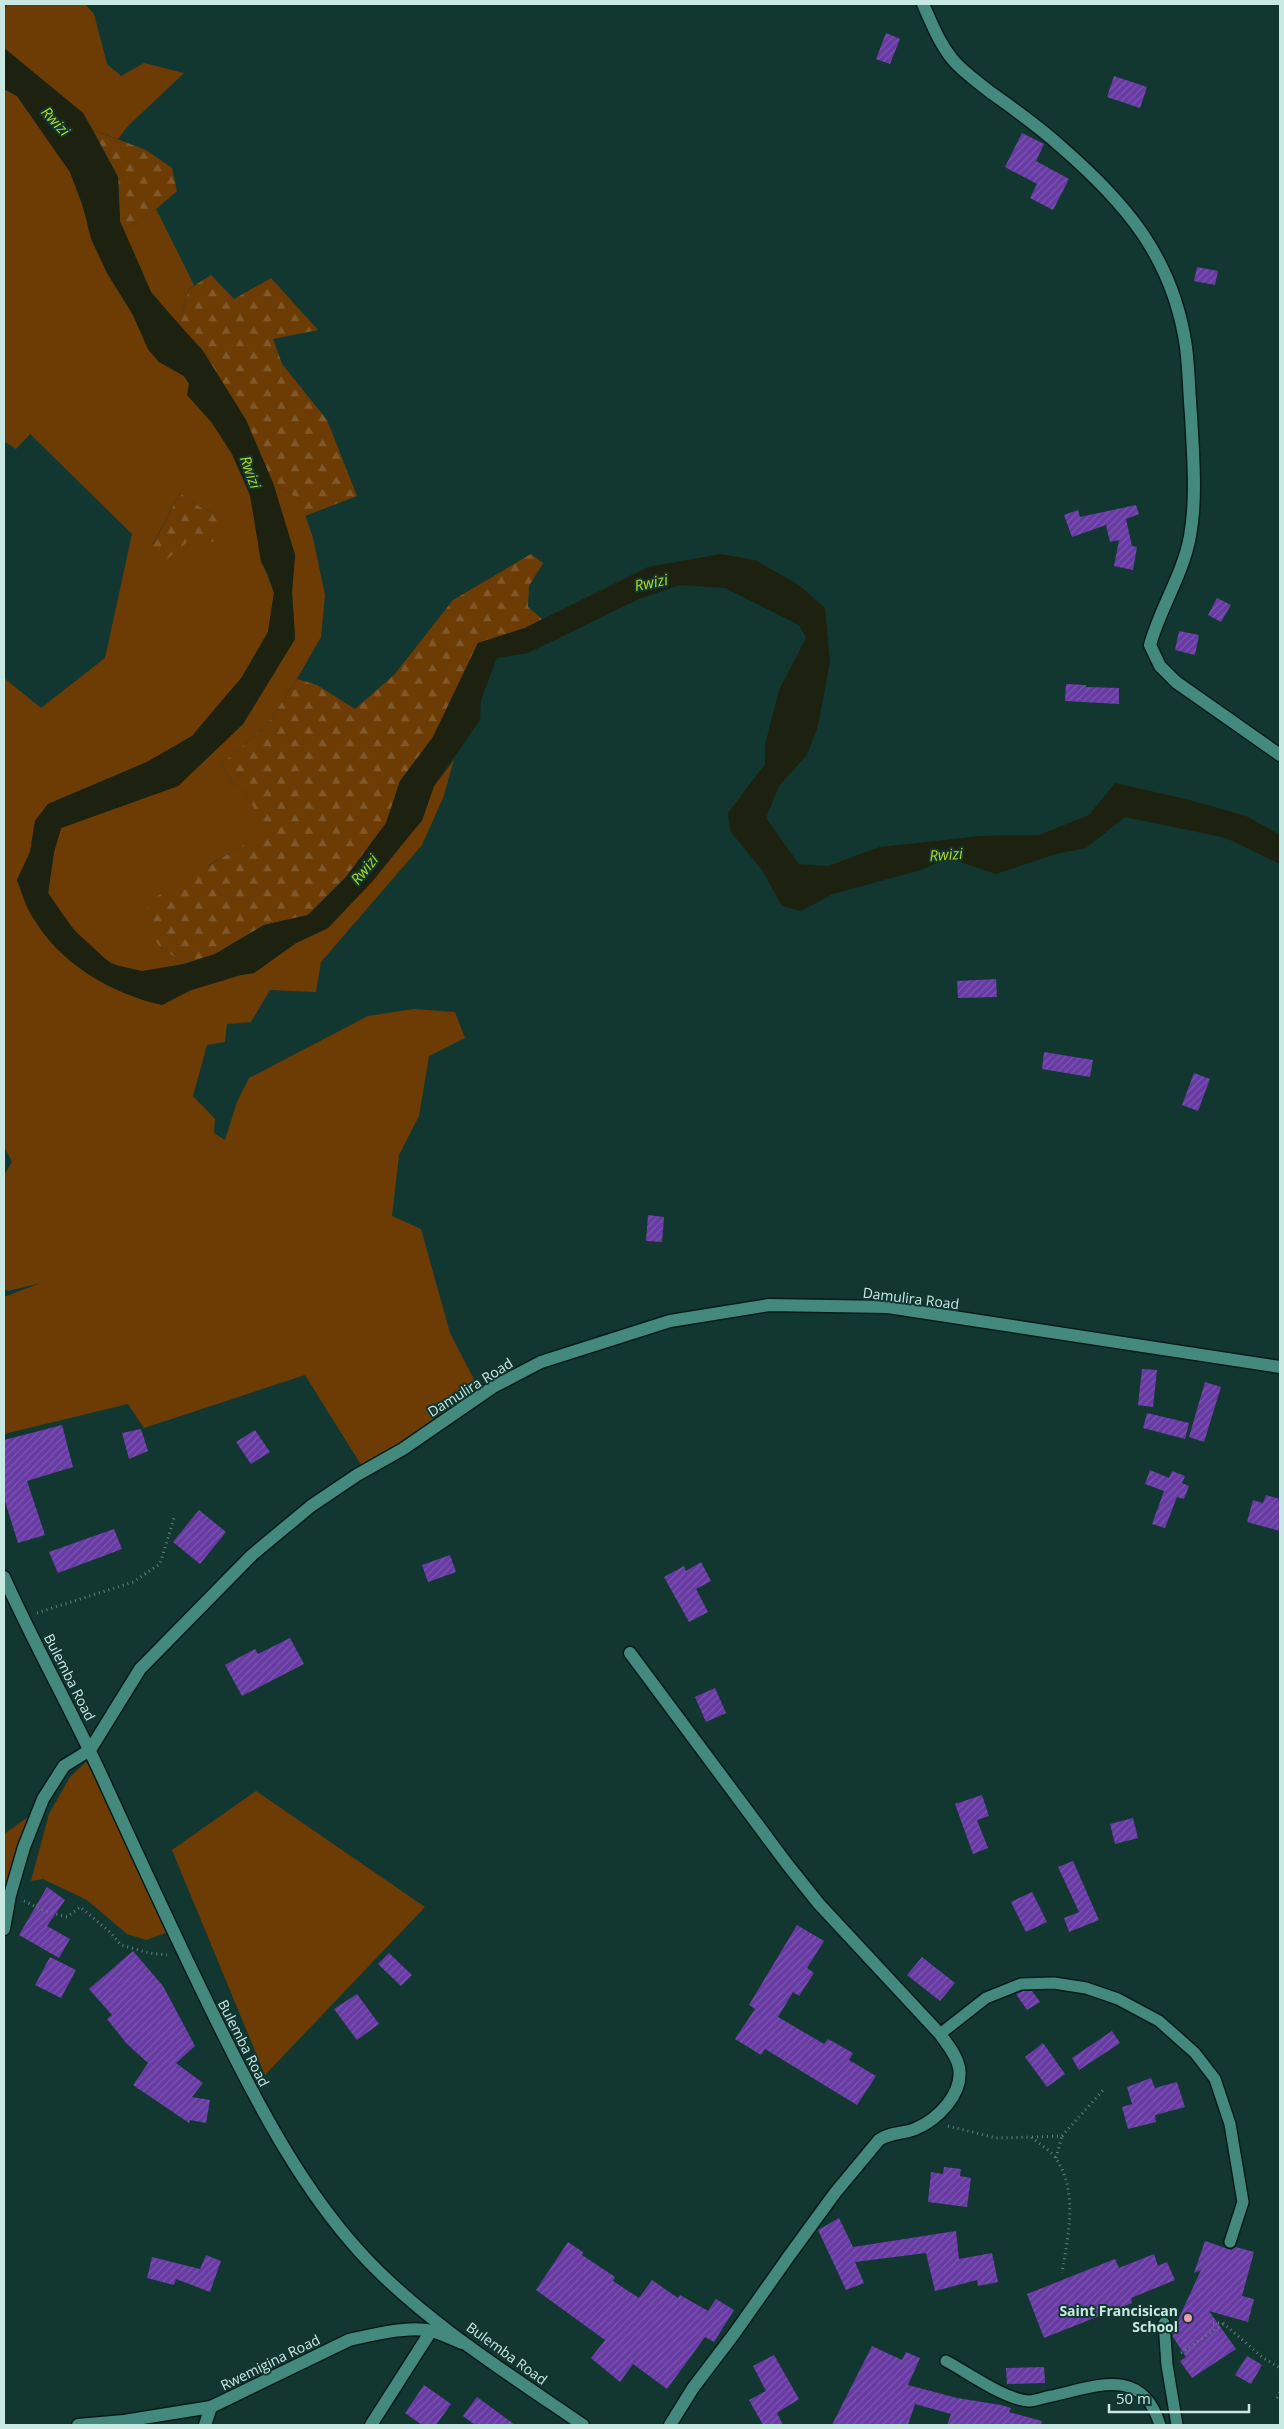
<svg xmlns="http://www.w3.org/2000/svg" width="1284" height="2429" viewBox="0 0 1284 2429" font-family="'Open Sans',sans-serif">
  <style>
    .green { fill: #6d3c05; fill-rule: evenodd }
    .forest { fill: url(#forest-firs) }
    .water { fill: #1d2210 }
    .building { fill: url(#building-hatch) }
    .lines { fill: none; stroke-linecap: round; stroke-linejoin: round }
    .lane-casing { stroke: #061c18; stroke-width: 14 }
    .street-casing { stroke: #061c18; stroke-width: 15 }
    .secondary-casing { stroke: #061c18; stroke-width: 15 }
    .path { stroke: #5f827c; stroke-width: 3; stroke-dasharray: 1 4; stroke-linecap: butt }
    .lane { stroke: #44897d; stroke-width: 11 }
    .street { stroke: #44897d; stroke-width: 12 }
    .secondary { stroke: #44897d; stroke-width: 12 }
    .poi-dot { fill: #f19ab4; stroke: #123731; stroke-width: 2 }
    .labels { text-anchor: middle; dominant-baseline: central; stroke-width: 4; stroke-linejoin: round; paint-order: stroke }
    .street-label { font-size: 14px; fill: #c8e9e2; stroke: #123731 }
    .poi-label { font-size: 14px; font-weight: bold; fill: #c8e9e2; stroke: #123731; text-anchor: end }
    .water-label { font-size: 15px; font-style: italic; fill: #b6d718; stroke: #123731 }
  </style>
  <defs>
    <pattern id="forest-firs" width="22" height="20" patternUnits="userSpaceOnUse" patternTransform="scale(1.25)"><rect width="22" height="20" fill="#6d3c05"/><path d="M5 1l3.5 6h-7zM16 11l3.5 6h-7z" fill="#805829"/></pattern>
    <pattern id="building-hatch" width="6" height="6" patternUnits="userSpaceOnUse" patternTransform="scale(1.25)"><rect width="6" height="6" fill="#683aa3"/><path d="M-1 1l2-2M0 6l6-6M5 7l2-2" fill="none" stroke="#7c56af"/></pattern>
  </defs>
  <rect width="100%" height="100%" fill="#123731"/>
  <!-- green -->
  <g class="green">
    <polygon points="8,4 85,4 94,14 107,64 121,76 144,63 184,73 127,127 118,139 93,130 83,113 4,48 4,10"/>
    <path d="M 4,89 L 17,96 L 70,172 L 107,273 L 133,315 L 148,349 L 159,362 L 184,376 L 232,454 L 250,495 L 264,567 L 274,593 L 268,632 L 242,677 L 192,736 L 147,762 L 48,804 L 35,821 L 30,852 L 17,880 C 22,892 25,905 32,916 C 59,963 110,993 162,1005 L 191,990 L 241,975 L 254,973 L 296,943 L 328,928 L 422,821 L 434,786 L 454,760 L 443,798 L 422,845 L 321,962 L 316,992 L 270,990 L 251,1022 L 227,1024 L 225,1042 L 207,1045 L 193,1096 L 215,1119 L 214,1133 L 225,1140 L 237,1102 L 249,1078 L 368,1016 L 414,1009 L 455,1012 L 465,1038 L 429,1056 L 419,1116 L 399,1155 L 392,1216 L 421,1229 L 450,1333 L 479,1389 L 363,1468 L 305,1375 L 144,1428 L 128,1404 L 4,1434 L 4,1297 L 41,1283 L 8,1291 L 4,1289 L 4,1175 L 12,1162 L 4,1146 L 4,678 L 41,708 L 105,658 L 132,534 L 30,434 L 16,449 L 4,441 ZM 180,493 L 202,508 L 218,515 L 153,544 Z"/>
    <polygon points="156,209 194,285 189,289 179,325 149,289 123,230"/>
    <path d="M 273,483 L 300,500 L 313,538 L 325,595 L 321,637 L 297,679 L 267,725 L 221,764 L 234,784 L 245,792 L 268,831 L 209,865 L 159,946 L 184,964 C 170,966 155,971 142,971 C 98,970 70,925 48,893 L 54,852 L 61,828 L 178,786 L 243,724 L 295,639 L 292,592 L 295,555 Z"/>
    <polygon points="90,1758 174,1930 146,1940 127,1934 87,1900 43,1879 31,1881 49,1814 70,1777"/>
    <polygon points="256,1791 425,1907 265,2075 172,1850"/>
    <polygon points="31,1815 4,1918 4,1834"/>
  </g>
  <!-- forest -->
  <g class="forest">
    <polygon points="93,130 146,150 172,168 177,191 156,209 123,230 120,221 118,177"/>
    <polygon points="211,275 234,299 271,278 318,330 273,339 282,364 327,420 357,496 305,516 300,500 273,483 246,420 203,351 179,325 189,289"/>
    <polygon points="180,493 202,508 218,515 223,526 213,542 191,539 159,566 153,545"/>
    <polygon points="531,554 543,563 529,586 528,607 542,619 525,628 478,643 433,737 400,781 386,823 346,877 308,915 264,925 215,954 184,964 159,946 141,918 154,898 267,831 245,792 234,784 221,764 267,725 297,679 317,685 355,709 395,674 453,600"/>
  </g>
  <!-- water -->
  <path class="water" d="M 4,48 L 83,113 L 118,177 L 120,221 L 152,294 L 203,351 L 246,420 L 273,483 L 295,555 L 292,592 L 295,639 L 243,724 L 178,786 L 61,828 L 54,852 L 48,893 L 73,929 L 111,964 L 142,971 L 184,964 L 215,954 L 264,925 L 308,915 L 346,877 L 386,823 L 400,781 L 433,737 L 478,643 L 525,628 L 648,567 L 721,554 L 755,560 L 799,585 L 825,608 L 830,662 L 818,726 L 807,755 L 779,786 L 766,818 L 799,864 L 828,866 L 880,847 L 980,836 L 1039,835 L 1089,815 L 1115,783 L 1186,799 L 1246,816 L 1280,835 L 1280,864 L 1226,838 L 1125,817 L 1086,848 L 1056,854 L 996,874 L 948,858 L 921,870 L 833,894 L 801,911 L 782,906 L 762,870 L 730,831 L 728,813 L 765,764 L 765,745 L 779,690 L 806,638 L 799,625 L 725,588 L 680,585 L 639,599 L 528,653 L 497,658 L 481,700 L 480,720 L 434,786 L 422,820 L 372,882 L 328,928 L 296,943 L 254,973 L 241,975 L 191,990 L 162,1005 C 110,993 59,963 32,916 C 25,905 22,892 17,880 L 30,852 L 35,821 L 48,804 L 147,762 L 192,736 L 242,677 L 268,632 L 274,593 L 269,576 L 261,562 L 250,495 L 232,454 L 212,423 L 187,395 L 189,383 L 184,376 L 159,362 L 148,349 L 133,315 L 107,273 L 91,239 L 82,203 L 70,172 L 17,96 L 4,89 Z"/>
  <!-- building -->
  <g class="building">
    <polygon points="886,33 900,39 890,64 876,59"/>
    <polygon points="1114,76 1147,87 1140,108 1107,97"/>
    <polygon points="1022,133 1044,144 1036,161 1069,179 1053,210 1030,198 1037,184 1005,167"/>
    <polygon points="1197,267 1218,271 1215,285 1194,281"/>
    <polygon points="1136,505 1139,514 1126,519 1132,546 1137,547 1133,570 1114,566 1119,540 1110,542 1106,525 1072,537 1064,515 1078,510 1080,517"/>
    <polygon points="1217,598 1231,605 1221,622 1208,615"/>
    <polygon points="1179,631 1199,635 1195,655 1175,650"/>
    <polygon points="1066,684 1086,685 1086,687 1119,688 1119,704 1065,701"/>
    <polygon points="996,979 997,997 958,998 957,981"/>
    <polygon points="1044,1052 1093,1060 1090,1077 1042,1069"/>
    <polygon points="1194,1073 1210,1079 1198,1111 1182,1105"/>
    <polygon points="648,1215 664,1217 662,1242 646,1241"/>
    <polygon points="1142,1369 1157,1370 1153,1407 1138,1405"/>
    <polygon points="1205,1382 1221,1387 1204,1442 1189,1437"/>
    <polygon points="1147,1413 1189,1423 1185,1439 1143,1428"/>
    <polygon points="62,1425 73,1467 27,1481 45,1535 18,1543 4,1498 4,1440"/>
    <polygon points="141,1429 148,1451 129,1459 122,1433"/>
    <polygon points="255,1430 270,1452 251,1464 236,1442"/>
    <polygon points="1150,1470 1169,1478 1172,1471 1185,1476 1182,1483 1189,1486 1184,1499 1177,1497 1165,1528 1152,1524 1164,1491 1145,1484"/>
    <polygon points="1266,1495 1280,1499 1280,1531 1247,1522 1253,1500 1263,1503"/>
    <polygon points="199,1510 226,1532 200,1564 173,1542"/>
    <polygon points="114,1529 122,1549 58,1573 49,1552"/>
    <polygon points="450,1555 456,1572 428,1582 422,1565"/>
    <polygon points="701,1562 711,1581 696,1589 708,1612 689,1622 664,1577 684,1566 686,1571"/>
    <polygon points="290,1638 304,1664 242,1696 225,1665 255,1649 258,1654"/>
    <polygon points="715,1688 726,1713 706,1722 695,1697"/>
    <polygon points="982,1795 989,1816 977,1820 988,1848 973,1854 955,1804"/>
    <polygon points="1133,1818 1138,1838 1115,1844 1110,1824"/>
    <polygon points="1073,1861 1099,1920 1069,1932 1064,1918 1079,1912 1058,1867"/>
    <polygon points="47,1887 65,1900 47,1926 70,1939 59,1958 19,1935"/>
    <polygon points="1032,1892 1047,1922 1026,1932 1011,1902"/>
    <polygon points="797,1925 824,1941 807,1968 814,1973 799,1996 793,1992 778,2017 824,2044 828,2039 853,2053 849,2060 876,2076 857,2105 765,2049 761,2055 735,2039 755,2009 749,2005"/>
    <polygon points="133,1951 163,1986 195,2046 176,2063 203,2083 192,2097 210,2100 206,2123 190,2120 189,2123 133,2085 148,2063 127,2044 107,2019 112,2015 89,1989"/>
    <polygon points="389,1953 412,1975 401,1986 378,1964"/>
    <polygon points="50,1957 76,1970 61,1998 35,1985"/>
    <polygon points="922,1957 955,1983 940,2001 907,1975"/>
    <polygon points="1023,1991 1032,1991 1040,2002 1027,2010 1016,1994"/>
    <polygon points="357,1994 379,2024 357,2040 334,2009"/>
    <polygon points="1112,2031 1120,2043 1079,2070 1072,2058"/>
    <polygon points="1043,2043 1065,2074 1047,2087 1025,2057"/>
    <polygon points="1151,2078 1155,2088 1177,2082 1185,2107 1155,2115 1156,2122 1128,2129 1122,2107 1132,2104 1127,2087"/>
    <polygon points="944,2167 961,2169 960,2176 971,2178 967,2207 928,2202 931,2172 943,2174"/>
    <polygon points="839,2218 853,2247 956,2231 959,2259 992,2253 998,2282 978,2286 977,2280 935,2291 926,2253 855,2262 864,2283 846,2290 818,2230"/>
    <polygon points="1205,2241 1231,2250 1236,2247 1254,2252 1242,2296 1254,2299 1248,2322 1209,2311 1236,2349 1192,2378 1180,2361 1186,2357 1173,2337 1172,2324 1178,2320 1201,2270 1194,2273"/>
    <polygon points="568,2242 583,2252 582,2255 615,2277 613,2281 639,2298 652,2280 678,2298 680,2295 708,2311 716,2299 734,2310 714,2342 705,2337 667,2389 633,2364 620,2382 591,2358 605,2340 536,2290"/>
    <polygon points="1154,2254 1158,2266 1167,2262 1175,2280 1131,2298 1132,2303 1044,2338 1027,2294 1115,2259 1119,2268"/>
    <polygon points="206,2255 221,2261 210,2292 176,2279 174,2285 147,2278 152,2257 200,2269"/>
    <polygon points="872,2346 902,2360 906,2352 920,2358 908,2385 957,2398 1001,2405 1011,2408 1009,2412 1042,2421 1041,2425 947,2425 951,2414 915,2404 908,2425 832,2425"/>
    <polygon points="774,2355 799,2399 777,2413 783,2425 763,2425 749,2400 766,2391 753,2366"/>
    <polygon points="1247,2356 1262,2365 1251,2384 1235,2375"/>
    <polygon points="1044,2367 1045,2383 1007,2384 1006,2368"/>
    <polygon points="424,2385 451,2404 436,2425 422,2425 405,2413"/>
    <polygon points="477,2397 515,2425 475,2425 463,2416"/>
  </g>
  <g class="lines">
    <!-- lane casing -->
    <g class="lane-casing">
      <g id="lane">
        <polyline points="940,2034 986,1998 1021,1984 1054,1983 1086,1988 1118,1999 1159,2021 1195,2053 1215,2079 1230,2124 1243,2202 1230,2242"/>
        <polyline points="1164,2323 1167,2365 1177,2425"/>
        <path d="M 946,2361 C 967,2372 1005,2400 1029,2401 C 1036,2401 1045,2397 1052,2396 C 1097,2386 1142,2366 1160,2425"/>
      </g>
    </g>
    <!-- street casing -->
    <g class="street-casing">
      <g id="street">
        <path d="M 923,4 C 932,24 939,43 953,60 C 963,72 978,82 990,92 C 1014,109 1037,125 1059,145 C 1125,202 1173,257 1186,347 C 1189,370 1189,393 1191,415 C 1193,455 1197,497 1190,536 C 1183,575 1160,608 1150,645 L 1160,666 L 1176,682 L 1280,755"/>
        <path d="M 630,1653 L 787,1864 L 819,1904 L 940,2034 C 947,2044 956,2054 959,2067 C 964,2094 937,2120 915,2129 C 903,2134 890,2132 879,2140 L 835,2193 L 789,2256 L 734,2334 L 693,2388 L 670,2425"/>
        <path d="M 78,2425 L 124,2421 L 211,2407 L 349,2340 C 371,2335 410,2325 432,2331 C 442,2334 452,2339 462,2343"/>
        <polyline points="205,2425 211,2407"/>
        <polyline points="371,2425 431,2331"/>
      </g>
    </g>
    <!-- secondary casing -->
    <g class="secondary-casing">
      <g id="secondary">
        <path d="M 4,1577 C 36,1649 76,1718 108,1790 C 146,1873 184,1956 225,2038 C 262,2112 303,2189 359,2251 C 418,2317 510,2375 583,2425"/>
        <polyline points="4,1929 10,1895 24,1847 43,1799 64,1766 90,1750 140,1669 252,1555 311,1506 357,1475 403,1449 493,1387 541,1362 670,1321 769,1305 888,1307 1280,1367"/>
      </g>
    </g>
    <!-- path -->
    <g class="path">
      <polyline points="37,1613 133,1582 160,1564 175,1515"/>
      <polyline points="24,1901 45,1911 67,1917 80,1907 110,1932 121,1945 149,1953 167,1955"/>
      <path d="M 948,2126 L 996,2138 L 1031,2137 C 1039,2144 1052,2151 1057,2160 C 1078,2193 1068,2236 1062,2273"/>
      <polyline points="1032,2137 1062,2136 1104,2089"/>
      <polyline points="1056,2158 1062,2136"/>
      <polyline points="1213,2323 1223,2323 1262,2357 1280,2368"/>
      <polyline points="1181,2353 1223,2324"/>
      <polyline points="1277,2398 1280,2392"/>
    </g>
    <!-- lane -->
    <use href="#lane" class="lane"/>
    <!-- street -->
    <use href="#street" class="street"/>
    <!-- secondary -->
    <use href="#secondary" class="secondary"/>
  </g>
  <!-- markers -->
  <circle class="poi-dot" cx="1188" cy="2318" r="5"/>
  <g class="labels">
    <!-- street labels -->
    <g class="street-label">
      <text transform="translate(911 1298) rotate(7)">Damulira Road</text>
      <text transform="translate(470 1387) rotate(-32)">Damulira Road</text>
      <text transform="translate(70 1677) rotate(63)">Bulemba Road</text>
      <text transform="translate(244 2043) rotate(63)">Bulemba Road</text>
      <text transform="translate(507 2353) rotate(36)">Bulemba Road</text>
      <text transform="translate(270 2362) rotate(-26)">Rwemigina Road</text>
    </g>
    <!-- poi labels -->
    <g class="poi-label">
      <text x="1178" y="2310">Saint Francisican<tspan x="1178" dy="16">School</tspan></text>
    </g>
    <!-- water labels -->
    <g class="water-label">
      <text transform="translate(56 121) rotate(47)">Rwizi</text>
      <text transform="translate(251 472) rotate(70)">Rwizi</text>
      <text transform="translate(651 582) rotate(-12)">Rwizi</text>
      <text transform="translate(946 854) rotate(-4)">Rwizi</text>
      <text transform="translate(364 869) rotate(-51)">Rwizi</text>
    </g>
  </g>
  <!-- border -->
  <rect width="1284" height="2429" fill="none" stroke="#c8e9e2" stroke-width="10"/>
  <!-- scale -->
  <path d="M1109 2404v8h140v-8" fill="none" stroke="#c8e9e2" stroke-width="2.5"/>
  <text x="1116" y="2404" font-size="15" fill="#c8e9e2" stroke="#123731" stroke-width="4" paint-order="stroke">50 m</text>
</svg>
